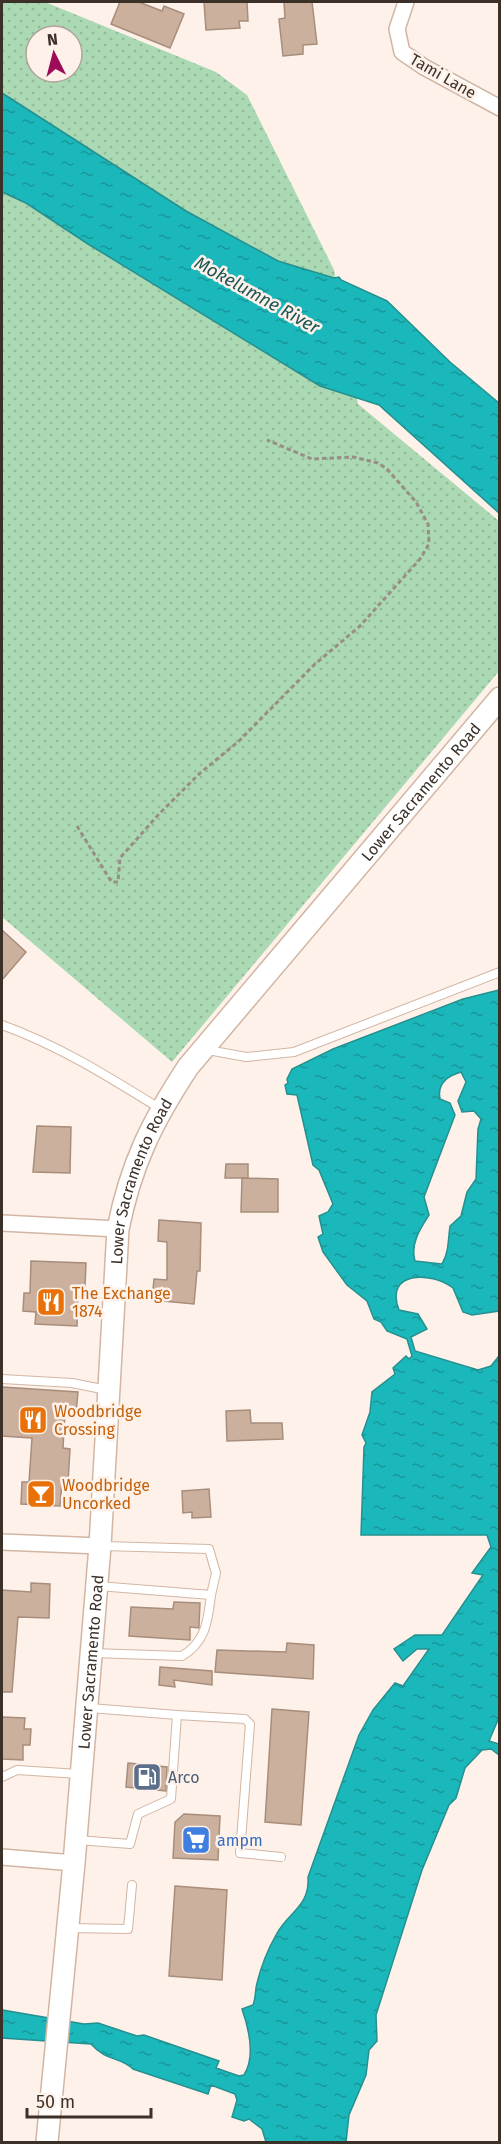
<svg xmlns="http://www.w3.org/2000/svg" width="501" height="2144" viewBox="0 0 501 2144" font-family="'Fira Sans',sans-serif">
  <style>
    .grass { fill: url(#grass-dots); fill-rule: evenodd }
    .water { fill: url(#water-ripples); stroke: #25908f; stroke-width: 1.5; fill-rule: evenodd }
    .building { fill: #ccb09e; stroke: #a78d7b; stroke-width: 1.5 }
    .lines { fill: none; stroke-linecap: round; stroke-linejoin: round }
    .service-casing { stroke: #d2b6a3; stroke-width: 10 }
    .minor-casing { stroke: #d2b6a3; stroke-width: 18 }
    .secondary-casing { stroke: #d2b6a3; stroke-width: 24 }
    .path { stroke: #998e86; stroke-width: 3; stroke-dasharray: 4.5 3; stroke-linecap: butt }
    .service { stroke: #fff; stroke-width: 8 }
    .minor { stroke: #fff; stroke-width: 15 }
    .secondary { stroke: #fff; stroke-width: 21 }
    .labels { text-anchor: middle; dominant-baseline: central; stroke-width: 5; stroke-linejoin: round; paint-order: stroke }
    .street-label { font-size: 16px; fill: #3c3129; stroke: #fdf1e9 }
    .food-label { font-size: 16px; fill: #c56008; stroke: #fdf1e9; text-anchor: start }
    .service-label { font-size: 16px; fill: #4e5e75; stroke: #fdf1e9; text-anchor: start }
    .shop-label { font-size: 16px; fill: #366cbe; stroke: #fdf1e9; text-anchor: start }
    .water-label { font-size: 18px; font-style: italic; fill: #1d5758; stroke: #fdf1e9 }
  </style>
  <defs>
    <pattern id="grass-dots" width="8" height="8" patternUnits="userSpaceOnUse" patternTransform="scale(1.5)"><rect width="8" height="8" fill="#aad9b3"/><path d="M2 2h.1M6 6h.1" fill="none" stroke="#93bb9a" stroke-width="1.8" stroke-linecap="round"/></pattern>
    <pattern id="water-ripples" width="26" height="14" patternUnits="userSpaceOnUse" patternTransform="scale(1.5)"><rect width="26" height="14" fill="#1bb8bb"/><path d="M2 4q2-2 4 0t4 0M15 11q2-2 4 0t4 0" fill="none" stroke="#199698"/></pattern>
  </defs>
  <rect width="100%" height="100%" fill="#fdf1e9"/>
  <!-- grass -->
  <path class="grass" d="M 2,2 L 45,2 L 216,72 L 247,95 L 334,270 L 358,404 L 499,521 L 500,670 L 172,1062 L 2,917 ZM 36,36 L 72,36 L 72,72 L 36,72 Z"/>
  <!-- water -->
  <g class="water">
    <polygon points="2,93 186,211 278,261 334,278 339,277 341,280 387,301 450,362 499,403 499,513 379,405 320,386 88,244 26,203 2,192"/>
    <path d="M 499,990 L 499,1311 L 472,1315 L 463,1312 L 453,1288 C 431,1271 384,1271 399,1310 L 418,1314 L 427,1329 L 411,1337 L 415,1351 L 478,1370 L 491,1366 L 499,1356 L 500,1715 L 489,1741 L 499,1744 L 499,1755 L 491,1749 L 482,1750 L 465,1768 L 456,1798 L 449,1805 L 422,1870 L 376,2015 L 377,2041 L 369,2050 L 366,2075 L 349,2115 L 346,2142 L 266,2142 L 262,2129 L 249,2119 L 244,2121 L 232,2117 L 237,2100 L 235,2094 L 211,2085 L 208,2094 L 133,2069 C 119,2056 107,2062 91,2044 L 2,2038 L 2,2010 L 84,2024 L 98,2023 L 137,2036 L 144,2035 L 219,2061 L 216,2068 L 239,2076 L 244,2075 C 256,2056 249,2029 242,2009 L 253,2005 C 256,1998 255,1990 257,1983 C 261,1967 268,1949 276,1935 C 288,1912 310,1907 308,1877 L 359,1735 L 373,1710 L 395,1683 L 403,1686 L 429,1649 L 417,1649 L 403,1661 L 394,1649 L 415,1635 L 442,1635 L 483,1575 L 472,1573 L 491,1547 L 487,1535 L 361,1535 L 364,1447 L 366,1443 L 362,1435 L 370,1412 L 372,1392 L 395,1374 L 393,1368 L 406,1356 L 409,1359 L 412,1356 L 407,1339 L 387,1331 L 381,1322 L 374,1319 L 367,1301 L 347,1285 L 323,1252 L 318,1237 L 323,1234 L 319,1216 L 328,1212 L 333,1204 L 319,1170 L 313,1165 L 297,1095 L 287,1094 L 285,1085 L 288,1083 L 287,1079 L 292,1069 L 333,1049 L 463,999 ZM 461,1072 L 466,1082 L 458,1101 L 462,1112 L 474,1111 L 481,1119 L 478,1129 L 476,1179 L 467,1192 L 461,1216 L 450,1226 C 448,1240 449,1252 442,1264 L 415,1261 C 410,1244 420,1229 429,1215 L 424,1197 L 455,1115 L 450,1103 L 440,1099 C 437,1084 447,1076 461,1072 Z"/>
  </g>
  <!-- building -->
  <g class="building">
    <polygon points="120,2 139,2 162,11 164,6 184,14 170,48 111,24"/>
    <polygon points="204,2 247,2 248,21 239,21 240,28 206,30"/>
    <polygon points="284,2 312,2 317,44 303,45 303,54 283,56 279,19 285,18"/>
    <polygon points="2,930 26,952 2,980"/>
    <polygon points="37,1126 71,1127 70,1173 33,1172"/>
    <polygon points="226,1164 248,1164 248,1178 225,1178"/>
    <polygon points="242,1178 278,1179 278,1212 241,1212"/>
    <polygon points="159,1220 201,1223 200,1271 197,1271 194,1304 152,1300 154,1279 167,1280 167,1242 158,1241"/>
    <polygon points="31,1261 86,1263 85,1286 78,1286 77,1326 35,1324 36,1312 23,1311 24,1293 30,1293"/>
    <polygon points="2,1387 78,1392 76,1413 65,1412 63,1448 70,1449 68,1482 62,1482 60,1506 21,1504 22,1482 29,1482 32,1438 2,1436"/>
    <polygon points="250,1410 251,1423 282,1423 283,1439 227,1441 226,1411"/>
    <polygon points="209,1489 211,1517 192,1518 192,1512 183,1513 182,1491"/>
    <polygon points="31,1583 50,1584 49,1618 18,1617 12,1692 2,1692 2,1590 31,1592"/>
    <polygon points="174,1602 200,1603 199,1625 199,1628 190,1627 190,1640 129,1636 131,1607 173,1609"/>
    <polygon points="287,1643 314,1645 313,1679 215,1672 217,1650 286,1652"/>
    <polygon points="160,1667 212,1671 212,1685 174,1680 175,1687 159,1685"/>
    <polygon points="272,1709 309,1712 301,1825 265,1822"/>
    <polygon points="2,1717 25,1718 24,1729 31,1729 30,1745 23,1745 23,1760 2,1759"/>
    <polygon points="128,1763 167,1767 166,1791 126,1787"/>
    <polygon points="184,1814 220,1816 218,1860 173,1858 175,1822"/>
    <polygon points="175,1886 227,1890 222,1980 169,1976"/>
  </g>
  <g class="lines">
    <!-- service casing -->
    <g class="service-casing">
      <g id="service">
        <path d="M 2,1025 C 58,1045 109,1077 159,1108"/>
        <polyline points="208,1050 246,1057 294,1052 500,972"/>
        <polyline points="2,1379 72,1383 107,1390"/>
        <polyline points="98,1586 211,1595 216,1573 209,1549 103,1546"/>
        <path d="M 92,1653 L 182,1656 C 206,1642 208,1620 211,1595"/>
        <polyline points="177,1715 245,1719 250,1724 240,1853 281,1857"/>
        <polyline points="2,1777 17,1770 79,1774"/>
        <polyline points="77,1840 130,1844 138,1814 171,1799 177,1715 90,1708"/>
        <polyline points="69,1928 128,1929 132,1885"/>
      </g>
    </g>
    <!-- minor casing -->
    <g class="minor-casing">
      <g id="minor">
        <polyline points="406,2 397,29 402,52 424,67 500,108"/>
        <polyline points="2,1223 118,1229"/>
        <polyline points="2,1542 100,1546"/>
        <polyline points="2,1857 74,1863"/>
      </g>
    </g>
    <!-- secondary casing -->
    <g class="secondary-casing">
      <g id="secondary">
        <path id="s1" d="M 47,2142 L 74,1863 L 100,1546 L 118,1229 C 131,1164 152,1122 188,1067 L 500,698"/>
      </g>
    </g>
    <!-- path -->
    <polyline class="path" points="77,826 109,878 112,882 118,882 120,858 159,814 199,774 239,741 314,665 360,626 420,559 429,544 428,524 416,502 387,469 378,463 353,457 312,459 267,440"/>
    <!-- service -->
    <use href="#service" class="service"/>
    <!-- minor -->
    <use href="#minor" class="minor"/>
    <!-- secondary -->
    <use href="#secondary" class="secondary"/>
  </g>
  <!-- icons -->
  <defs>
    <g id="restaurant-square" transform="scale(1.5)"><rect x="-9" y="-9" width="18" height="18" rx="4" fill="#e8710a" stroke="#fdf1e9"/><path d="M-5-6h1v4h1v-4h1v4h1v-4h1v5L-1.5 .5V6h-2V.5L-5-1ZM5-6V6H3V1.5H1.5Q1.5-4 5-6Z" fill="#fff"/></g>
    <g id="bar-square" transform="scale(1.5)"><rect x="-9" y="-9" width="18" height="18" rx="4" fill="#e8710a" stroke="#fdf1e9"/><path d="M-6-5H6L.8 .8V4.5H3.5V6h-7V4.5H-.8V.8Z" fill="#fff"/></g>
    <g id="fuel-square" transform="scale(1.5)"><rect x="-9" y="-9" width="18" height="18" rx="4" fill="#5c6f8a" stroke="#fdf1e9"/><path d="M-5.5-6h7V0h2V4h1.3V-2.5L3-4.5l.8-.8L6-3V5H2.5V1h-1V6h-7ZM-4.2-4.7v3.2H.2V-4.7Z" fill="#fff"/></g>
    <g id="supermarket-square" transform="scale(1.5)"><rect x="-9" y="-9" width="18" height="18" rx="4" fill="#3f7fe0" stroke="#fdf1e9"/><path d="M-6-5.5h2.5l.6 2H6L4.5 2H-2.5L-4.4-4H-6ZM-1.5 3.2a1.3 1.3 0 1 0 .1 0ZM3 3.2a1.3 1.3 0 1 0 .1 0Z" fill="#fff"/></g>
  </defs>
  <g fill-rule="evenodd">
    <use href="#restaurant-square" x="51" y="1302"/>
    <use href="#restaurant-square" x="33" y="1420"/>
    <use href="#bar-square" x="41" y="1494"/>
    <use href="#fuel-square" x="147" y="1777"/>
    <use href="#supermarket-square" x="196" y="1840"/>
  </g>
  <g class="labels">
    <!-- street labels -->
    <g class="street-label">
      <text transform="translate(443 76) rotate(30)">Tami Lane</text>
      <text stroke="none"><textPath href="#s1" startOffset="1454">Lower Sacramento Road</textPath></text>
      <text stroke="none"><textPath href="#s1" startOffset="968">Lower Sacramento Road</textPath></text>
      <text stroke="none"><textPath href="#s1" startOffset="482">Lower Sacramento Road</textPath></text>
    </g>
    <!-- food labels -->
    <g class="food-label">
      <text x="72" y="1293">The Exchange<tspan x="72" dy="18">1874</tspan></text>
      <text x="54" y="1411">Woodbridge<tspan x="54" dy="18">Crossing</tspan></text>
      <text x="62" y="1485">Woodbridge<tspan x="62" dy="18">Uncorked</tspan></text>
    </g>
    <!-- service labels -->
    <g class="service-label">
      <text x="168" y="1777">Arco</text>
    </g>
    <!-- shop labels -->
    <g class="shop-label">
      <text x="217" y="1840">ampm</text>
    </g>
    <!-- water labels -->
    <g class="water-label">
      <text transform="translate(257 295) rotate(29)">Mokelumne River</text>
    </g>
  </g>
  <!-- border -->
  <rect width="501" height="2144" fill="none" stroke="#3c3129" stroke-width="6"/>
  <!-- north arrow -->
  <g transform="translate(54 54) rotate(354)"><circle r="28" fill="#fdf1e9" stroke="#b0a49c" stroke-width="1.5"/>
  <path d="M0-4.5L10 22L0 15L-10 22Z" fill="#9c0c59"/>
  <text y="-9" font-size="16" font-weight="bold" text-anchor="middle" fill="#3c3129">N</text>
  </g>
  <!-- scale -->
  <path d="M27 2108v9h124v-9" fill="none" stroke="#3c3129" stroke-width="3"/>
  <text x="36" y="2108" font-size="18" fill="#3c3129" stroke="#fdf1e9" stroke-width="4.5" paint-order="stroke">50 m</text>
</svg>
